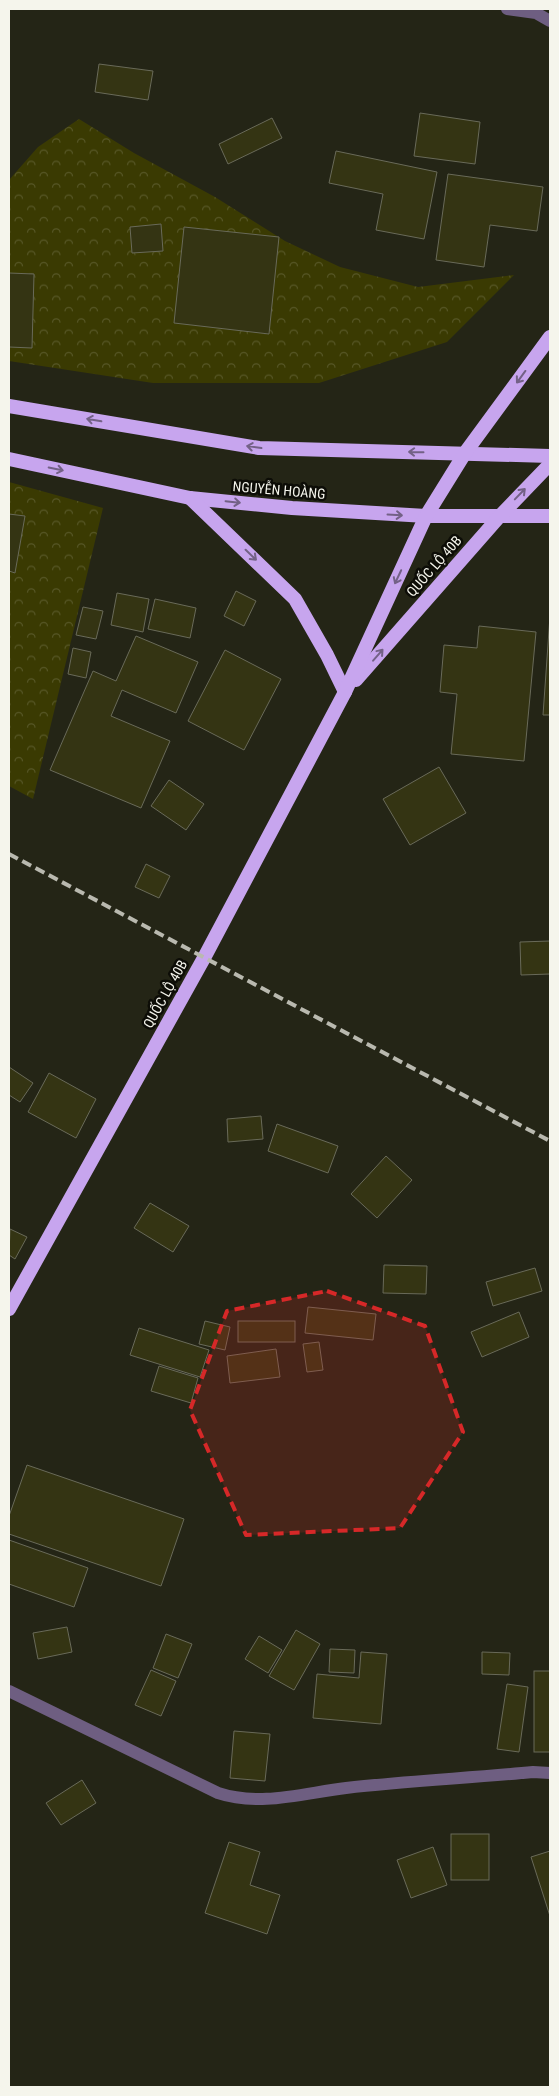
<svg xmlns="http://www.w3.org/2000/svg" width="559" height="2096" viewBox="0 0 559 2096" font-family="'Roboto Condensed',sans-serif">
  <style>
    .forest { fill: url(#forest-crowns) }
    .building { fill: #343413; stroke: #696a59 }
    .lines { fill: none; stroke-linecap: round; stroke-linejoin: round }
    .minor { stroke: #6e5e81; stroke-width: 12 }
    .trunk { stroke: #c7a5ee; stroke-width: 14 }
    .rail { stroke: #b9b9af; stroke-width: 4; stroke-dasharray: 10 5; stroke-linecap: butt }
    .oneway { stroke: #736186 }
    .marked { fill: #d62828; fill-opacity: 0.2; stroke: #d62828; stroke-width: 4; stroke-dasharray: 10 6; stroke-linejoin: round }
    .labels { text-anchor: middle; dominant-baseline: central; stroke-width: 5; stroke-linejoin: round; paint-order: stroke }
    .street-label { font-size: 14px; fill: #f5f5ec; stroke: #0d0d07 }
  </style>
  <defs>
    <pattern id="forest-crowns" width="20" height="18" patternUnits="userSpaceOnUse" patternTransform="scale(1.25)"><rect width="20" height="18" fill="#3a3a02"/><path d="M2 6a3 3 0 1 1 6 0M12 15a3 3 0 1 1 6 0" fill="none" stroke="#575727"/></pattern>
  </defs>
  <rect width="100%" height="100%" fill="#242516"/>
  <!-- forest -->
  <g class="forest">
    <polygon points="79,119 134,153 215,197 285,241 340,267 418,287 514,275 447,342 319,383 153,383 9,361 9,180 38,147"/>
    <polygon points="9,482 103,508 33,799 9,786"/>
  </g>
  <!-- building -->
  <g class="building">
    <polygon points="99,64 153,71 148,100 95,92"/>
    <polygon points="420,113 480,122 475,164 414,156"/>
    <polygon points="272,118 282,138 228,164 219,144"/>
    <polygon points="336,151 437,172 424,239 376,230 383,194 329,183"/>
    <polygon points="448,174 543,187 537,231 490,225 484,267 436,260"/>
    <polygon points="161,224 163,251 132,253 130,227"/>
    <polygon points="184,227 279,237 269,334 174,323"/>
    <polygon points="9,273 34,274 32,348 9,347"/>
    <polygon points="9,514 25,516 15,573 9,571"/>
    <polygon points="236,591 256,601 244,626 224,616"/>
    <polygon points="117,593 149,599 143,632 111,625"/>
    <polygon points="155,599 196,608 190,638 148,629"/>
    <polygon points="83,607 103,611 96,639 76,635"/>
    <polygon points="550,616 550,715 543,715"/>
    <polygon points="479,626 536,632 524,761 451,754 457,694 440,692 444,645 477,648"/>
    <polygon points="136,636 198,662 176,713 122,690 111,716 170,741 141,808 50,770 93,671 116,681"/>
    <polygon points="73,648 91,652 86,678 68,674"/>
    <polygon points="225,650 281,679 244,750 188,721"/>
    <polygon points="439,767 466,813 410,845 383,799"/>
    <polygon points="169,780 204,804 186,830 151,806"/>
    <polygon points="146,864 170,876 159,898 135,887"/>
    <polygon points="550,941 550,974 521,975 520,942"/>
    <polygon points="9,1067 33,1083 20,1102 9,1095"/>
    <polygon points="49,1073 96,1099 76,1138 28,1112"/>
    <polygon points="261,1116 263,1139 228,1142 227,1119"/>
    <polygon points="277,1124 338,1146 328,1173 268,1151"/>
    <polygon points="386,1156 412,1180 377,1218 351,1194"/>
    <polygon points="150,1203 189,1226 173,1252 134,1228"/>
    <polygon points="10,1229 27,1237 15,1259 9,1255"/>
    <polygon points="384,1265 427,1266 426,1294 383,1293"/>
    <polygon points="535,1268 542,1291 493,1306 486,1282"/>
    <polygon points="308,1307 376,1314 373,1340 305,1333"/>
    <polygon points="519,1312 529,1337 482,1357 471,1332"/>
    <polygon points="205,1321 230,1327 225,1350 199,1344"/>
    <rect x="238" y="1321" width="57" height="21"/>
    <polygon points="139,1328 209,1350 200,1377 130,1355"/>
    <polygon points="319,1342 323,1370 307,1372 303,1344"/>
    <polygon points="276,1349 280,1377 230,1383 227,1356"/>
    <polygon points="159,1366 198,1378 191,1403 151,1391"/>
    <polygon points="27,1465 184,1519 161,1586 9,1534 9,1516"/>
    <polygon points="9,1540 88,1568 74,1607 9,1584"/>
    <polygon points="67,1627 72,1652 38,1659 33,1633"/>
    <polygon points="296,1630 320,1644 294,1690 269,1676"/>
    <polygon points="166,1634 192,1644 178,1678 153,1668"/>
    <polygon points="259,1636 282,1650 268,1673 245,1659"/>
    <polygon points="330,1649 355,1650 354,1673 329,1672"/>
    <polygon points="361,1652 387,1654 381,1724 313,1718 317,1674 359,1678"/>
    <polygon points="482,1652 510,1653 509,1675 482,1674"/>
    <polygon points="151,1670 176,1681 161,1716 135,1705"/>
    <rect x="534" y="1671" width="16" height="81"/>
    <polygon points="507,1684 528,1687 519,1752 497,1749"/>
    <polygon points="234,1731 270,1734 265,1781 230,1778"/>
    <polygon points="82,1780 96,1803 61,1825 46,1803"/>
    <rect x="451" y="1834" width="38" height="46"/>
    <polygon points="229,1842 260,1852 250,1885 280,1895 267,1934 205,1913"/>
    <polygon points="433,1847 447,1885 411,1898 397,1860"/>
    <polygon points="550,1851 550,1916 531,1857"/>
  </g>
  <g class="lines">
    <!-- minor -->
    <g class="minor">
      <polyline points="507,9 536,13 550,21"/>
      <path d="M 9,1691 L 218,1793 C 260,1807 304,1793 346,1788 C 408,1781 471,1778 533,1772 L 550,1773"/>
    </g>
    <!-- trunk -->
    <g class="trunk">
      <polyline points="9,406 259,448 550,456"/>
      <polyline points="9,459 190,498 292,508 426,516 550,516"/>
      <polyline points="190,498 295,599 327,655 345,692"/>
      <polyline points="356,680 499,517 550,464"/>
      <polyline points="9,1309 204,958 345,692 426,516 465,453 550,337"/>
    </g>
    <!-- rail -->
    <polyline class="rail" points="9,854 550,1141"/>
  </g>
  <!-- one-way arrows -->
  <defs><path id="oneway-shaft" d="M-6 0H5M1.5-3L5.5 0L1.5 3" fill="none" stroke-width="1.6" stroke-linecap="round" stroke-linejoin="round" transform="scale(1.25)"/></defs>
  <g class="oneway">
    <use href="#oneway-shaft" transform="translate(521 377) rotate(126)"/>
    <use href="#oneway-shaft" transform="translate(94 420) rotate(-170)"/>
    <use href="#oneway-shaft" transform="translate(254 447) rotate(-172)"/>
    <use href="#oneway-shaft" transform="translate(416 452) rotate(-179)"/>
    <use href="#oneway-shaft" transform="translate(56 469) rotate(12)"/>
    <use href="#oneway-shaft" transform="translate(520 494) rotate(-46)"/>
    <use href="#oneway-shaft" transform="translate(233 502) rotate(6)"/>
    <use href="#oneway-shaft" transform="translate(395 515) rotate(3)"/>
    <use href="#oneway-shaft" transform="translate(251 555) rotate(44)"/>
    <use href="#oneway-shaft" transform="translate(398 577) rotate(115)"/>
    <use href="#oneway-shaft" transform="translate(378 655) rotate(-49)"/>
  </g>
  <!-- marked area -->
  <path class="marked" d="M 327,1291 L 425,1326 L 463,1432 L 400,1528 L 246,1535 L 190,1410 L 227,1311 Z"/>
  <g class="labels">
    <!-- street labels -->
    <g class="street-label">
      <text transform="translate(279 490) rotate(5)">NGUYỄN HOÀNG</text>
      <text transform="translate(434 566) rotate(-49)">QUỐC LỘ 40B</text>
      <text transform="translate(165 994) rotate(-61)">QUỐC LỘ 40B</text>
    </g>
  </g>
  <!-- border -->
  <rect width="559" height="2096" fill="none" stroke="#f5f5ec" stroke-width="20"/>
</svg>
